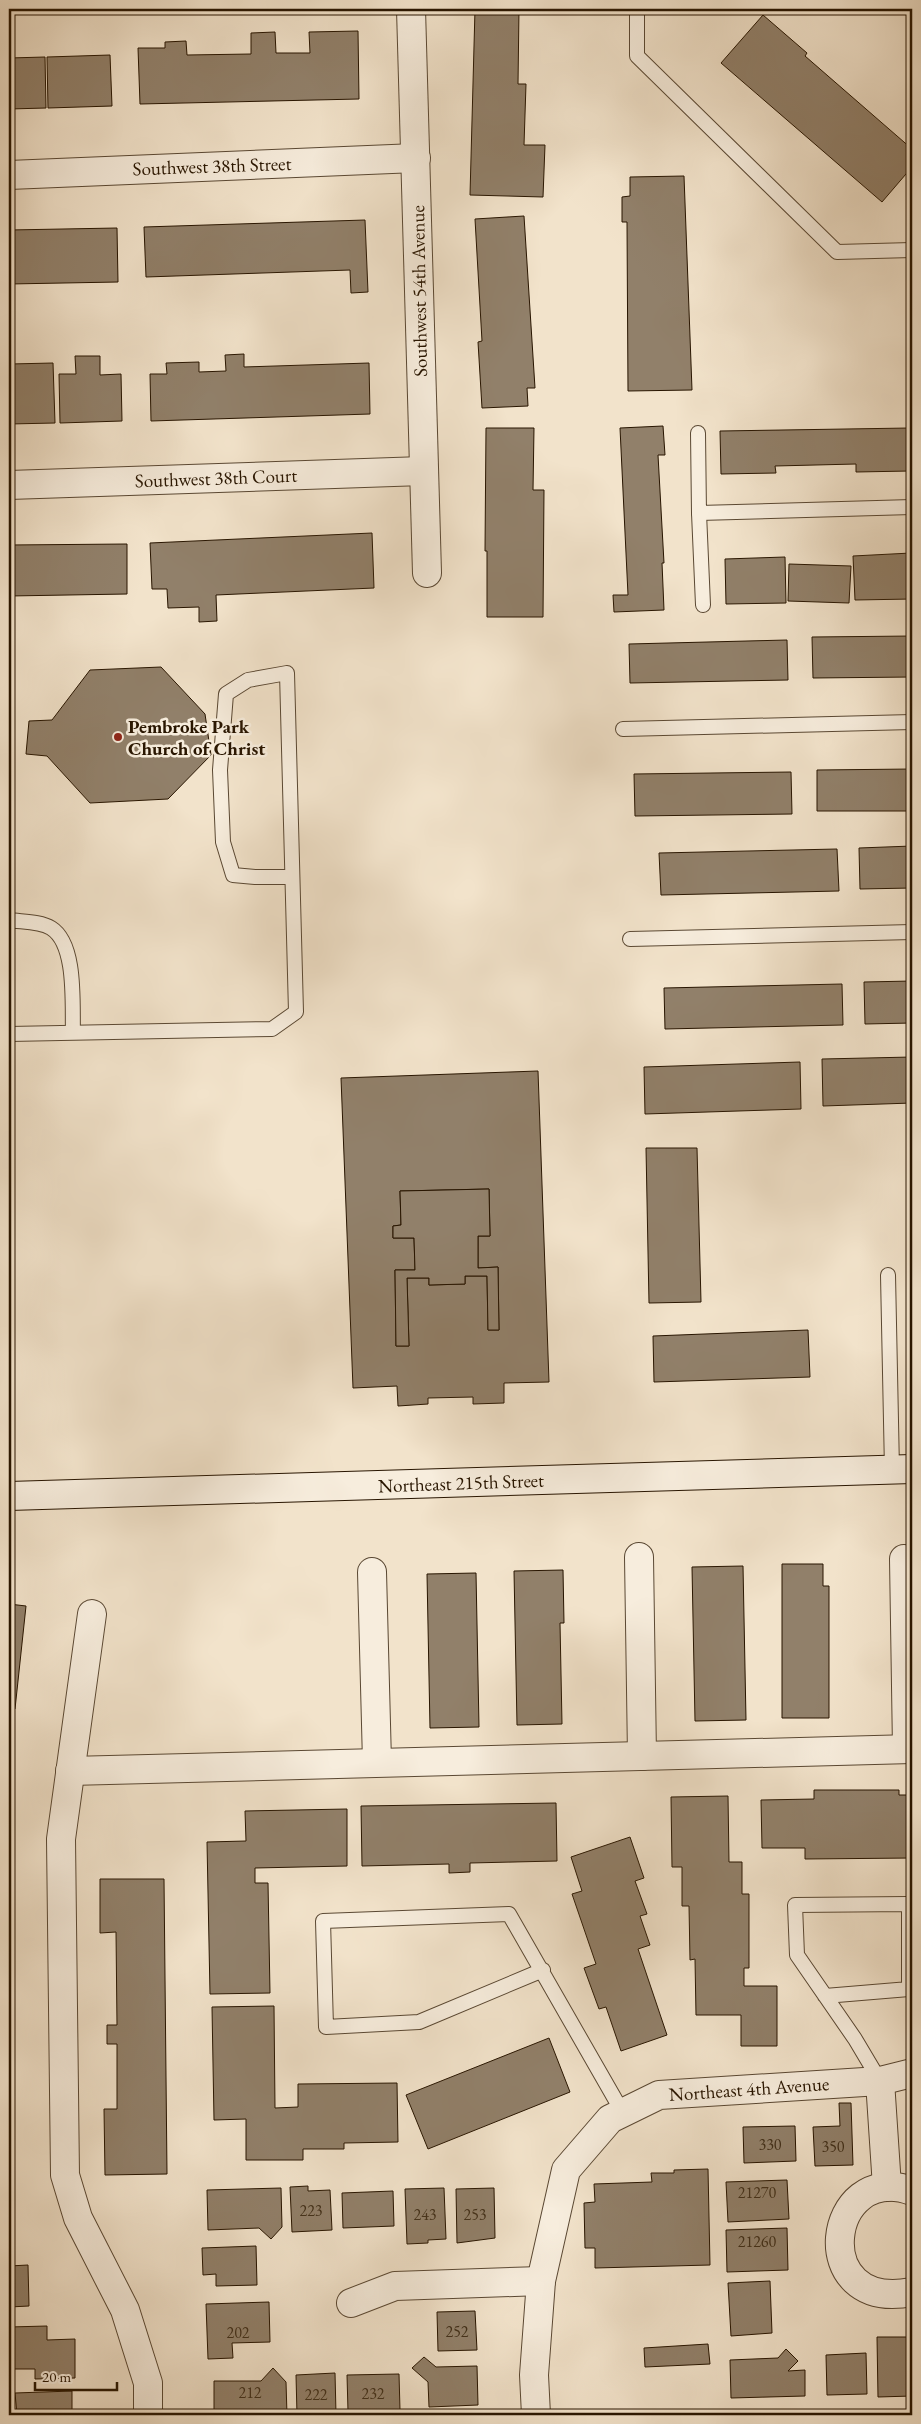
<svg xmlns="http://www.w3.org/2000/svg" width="921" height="2424" viewBox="0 0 921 2424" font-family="'EB Garamond',serif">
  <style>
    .building { fill: #91806a; stroke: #281500; fill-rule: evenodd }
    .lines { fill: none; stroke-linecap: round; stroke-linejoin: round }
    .lane-casing { stroke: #5a4833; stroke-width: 16 }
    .street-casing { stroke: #5a4833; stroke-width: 30 }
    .secondary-casing { stroke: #281500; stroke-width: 30 }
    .lane { stroke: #f7eddd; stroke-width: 14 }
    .street { stroke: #f7eddd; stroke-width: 28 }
    .secondary { stroke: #f7eddd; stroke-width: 28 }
    .poi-dot { fill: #8f2418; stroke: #f7eddd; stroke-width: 2 }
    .labels { text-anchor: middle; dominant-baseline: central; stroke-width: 5; stroke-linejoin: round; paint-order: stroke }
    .number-label { font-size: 16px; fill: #42301a }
    .street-label { font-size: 19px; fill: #281500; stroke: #f7eddd }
    .poi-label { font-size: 19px; font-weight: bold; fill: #281500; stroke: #f7eddd; text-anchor: start }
  </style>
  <rect width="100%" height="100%" fill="#f2e3cb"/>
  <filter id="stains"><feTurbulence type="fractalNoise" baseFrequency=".004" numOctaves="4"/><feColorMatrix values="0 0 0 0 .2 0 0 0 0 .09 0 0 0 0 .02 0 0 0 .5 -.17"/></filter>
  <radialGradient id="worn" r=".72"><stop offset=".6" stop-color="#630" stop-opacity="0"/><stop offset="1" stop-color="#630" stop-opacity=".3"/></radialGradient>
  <!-- building -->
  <g class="building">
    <polygon points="475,9 519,9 518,84 526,84 524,145 545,145 543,197 470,195"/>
    <polygon points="763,15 807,53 805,56 912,149 912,167 882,202 721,63"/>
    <polygon points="358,31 359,99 140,104 138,48 165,48 165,42 186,41 187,55 251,54 251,33 275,32 276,53 310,53 309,32"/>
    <polygon points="110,55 112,106 48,108 47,57"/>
    <polygon points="45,57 46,108 9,109 9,58"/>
    <polygon points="684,176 692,390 628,391 627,222 622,222 622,197 630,196 630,177"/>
    <polygon points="524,216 535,388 527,388 528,406 482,408 478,342 482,341 475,219"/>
    <polygon points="365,220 368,292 351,293 350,270 146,277 144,227"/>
    <polygon points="117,228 118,282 9,284 9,230"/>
    <polygon points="244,354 244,367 369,363 370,414 151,421 150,374 167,374 166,363 199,362 199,372 226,371 225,355"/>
    <polygon points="75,356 100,356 100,375 121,374 122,421 60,423 59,374 76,374"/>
    <polygon points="53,363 55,423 9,424 10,364"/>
    <polygon points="663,426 665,455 658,455 664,563 662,563 664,610 614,612 613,595 628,595 620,428"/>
    <polygon points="486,428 534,428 533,490 544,490 543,617 487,617 487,551 485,551"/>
    <polygon points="909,428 910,471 856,472 856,464 775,466 776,473 721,474 720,431"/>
    <polygon points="372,533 374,588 216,595 217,621 199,622 199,607 168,608 167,589 152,589 150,543"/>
    <polygon points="127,544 127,594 9,596 9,545"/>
    <polygon points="911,553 912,599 855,600 853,556"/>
    <polygon points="785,557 786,603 726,604 725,559"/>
    <polygon points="789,564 851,566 849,603 788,601"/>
    <polygon points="912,636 912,677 813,678 812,637"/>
    <polygon points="787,640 788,680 630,683 629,644"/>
    <polygon points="161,667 205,714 211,755 168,799 90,803 47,756 26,754 29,721 52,720 90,670"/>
    <polygon points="912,769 912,811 817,811 817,770"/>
    <polygon points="791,772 792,814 635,816 634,774"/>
    <polygon points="912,846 912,888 860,889 859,848"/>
    <polygon points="837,849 839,891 661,895 659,853"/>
    <polygon points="912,981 912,1023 865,1024 864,982"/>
    <polygon points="842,984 843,1025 665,1029 664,988"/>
    <polygon points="912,1057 912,1103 823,1106 822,1059"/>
    <polygon points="800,1062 801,1109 645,1114 644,1067"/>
    <path d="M 538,1071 L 549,1382 L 504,1383 L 504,1403 L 473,1404 L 473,1397 L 428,1398 L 428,1404 L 398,1406 L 397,1386 L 353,1388 L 341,1078 ZM 489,1189 L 490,1236 L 478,1236 L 478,1268 L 498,1267 L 499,1330 L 488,1330 L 487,1276 L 465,1276 L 465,1284 L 429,1285 L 429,1278 L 407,1278 L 409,1346 L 396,1346 L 395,1270 L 415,1270 L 414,1238 L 393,1238 L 393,1226 L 401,1225 L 400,1191 Z"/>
    <polygon points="646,1148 697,1148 701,1302 649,1303"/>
    <polygon points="489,1189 490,1236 478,1236 478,1268 498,1267 499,1330 488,1330 487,1276 465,1276 465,1284 429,1285 429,1278 407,1278 409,1346 396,1346 395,1270 415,1270 414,1238 393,1238 393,1226 401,1225 400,1191"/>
    <polygon points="808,1330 810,1377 654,1382 653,1336"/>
    <polygon points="782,1564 823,1564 823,1586 829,1586 829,1718 782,1718"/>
    <polygon points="743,1566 746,1720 695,1721 692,1567"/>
    <polygon points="563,1570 564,1623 560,1623 562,1724 517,1725 514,1571"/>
    <polygon points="476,1573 479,1727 430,1728 427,1574"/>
    <polygon points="9,1604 26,1606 15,1709 12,1708 9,1741"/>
    <polygon points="814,1790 899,1790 899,1795 912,1795 912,1858 805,1859 805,1848 762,1848 761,1800 814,1799"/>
    <polygon points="728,1796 729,1862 742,1862 742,1894 749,1894 749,1968 744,1968 744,1986 777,1986 777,2046 741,2046 741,2015 696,2015 695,1959 690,1960 689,1906 682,1906 682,1867 672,1867 671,1797"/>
    <polygon points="556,1803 557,1861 470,1863 470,1872 449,1873 449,1864 362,1866 361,1806"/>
    <polygon points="347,1809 347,1866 255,1868 255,1883 268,1883 270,1993 210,1994 207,1842 246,1841 245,1811"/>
    <polygon points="630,1837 644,1878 635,1881 647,1914 640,1916 650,1945 638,1949 667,2035 621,2051 606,2007 599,2009 584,1968 596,1964 572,1894 582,1891 571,1857"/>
    <polygon points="100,1879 164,1879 167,2174 105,2175 104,2109 117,2109 117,2044 107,2044 107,2025 117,2025 116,1932 100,1933"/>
    <polygon points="274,2006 275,2108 298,2107 298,2084 397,2083 398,2142 344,2143 344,2149 303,2149 303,2160 246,2160 246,2119 214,2120 212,2007"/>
    <polygon points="549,2038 570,2092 428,2149 406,2095"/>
    <polygon points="839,2103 851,2103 853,2165 815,2166 813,2127 840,2126"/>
    <polygon points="795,2126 796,2161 744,2163 743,2127"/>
    <polygon points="708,2169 710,2265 595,2268 595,2248 585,2248 584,2203 595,2202 594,2184 652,2182 651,2173 674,2173 674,2170"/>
    <polygon points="787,2180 789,2219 728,2222 726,2182"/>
    <polygon points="308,2186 308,2191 330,2190 332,2230 292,2232 290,2187"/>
    <polygon points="281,2188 282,2227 271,2239 259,2228 208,2230 207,2190"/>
    <polygon points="444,2188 446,2239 428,2240 428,2243 407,2244 405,2189"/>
    <polygon points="494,2188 495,2238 457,2243 456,2189"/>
    <polygon points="393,2191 394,2226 343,2228 342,2193"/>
    <polygon points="787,2228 788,2270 727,2272 726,2230"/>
    <polygon points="256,2246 257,2285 216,2286 216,2274 203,2275 202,2248"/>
    <polygon points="28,2265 29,2306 9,2307 9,2266"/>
    <polygon points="770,2281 772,2333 731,2336 728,2283"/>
    <polygon points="269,2302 270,2342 232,2343 233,2358 208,2359 206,2304"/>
    <polygon points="475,2311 477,2350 438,2351 437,2312"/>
    <polygon points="47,2326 47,2340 75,2339 75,2378 35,2379 35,2369 9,2369 9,2327"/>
    <polygon points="877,2337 912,2337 912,2396 878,2397"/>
    <polygon points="708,2344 710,2364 645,2367 644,2348"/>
    <polygon points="786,2349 798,2361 788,2371 805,2370 805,2396 731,2398 730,2360 778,2358"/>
    <polygon points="866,2353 867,2394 827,2395 826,2355"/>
    <polygon points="424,2357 436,2367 477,2366 478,2405 429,2407 428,2382 412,2368"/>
    <polygon points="273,2368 286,2382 287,2415 214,2415 214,2381 261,2381"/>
    <polygon points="335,2373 336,2414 297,2415 296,2375"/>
    <polygon points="399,2374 400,2410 348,2411 347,2375"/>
    <polygon points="72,2391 72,2415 17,2415 15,2393"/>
  </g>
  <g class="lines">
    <!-- lane casing -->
    <g class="lane-casing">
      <g id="lane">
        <polyline points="637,9 637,56 837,252 912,250"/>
        <polyline points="698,433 699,513 912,507"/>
        <polyline points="699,513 703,605"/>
        <polyline points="623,729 912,722"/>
        <path d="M 9,920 C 22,922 40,921 51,928 C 77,944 72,1005 73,1032"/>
        <polyline points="630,939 912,932"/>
        <polyline points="9,1034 272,1029 296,1012 287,673 248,680 226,694 220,770 223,842 233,875 255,877 292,877"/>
        <polyline points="888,1275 892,1470"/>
        <polyline points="543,1970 419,2022 326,2027 323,1921 509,1914 623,2113"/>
        <polyline points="825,1996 909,1989 909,1904 795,1905 797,1955 855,2039 880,2081"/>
      </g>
    </g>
    <!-- street casing -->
    <g class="street-casing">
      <g id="street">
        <polyline points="411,9 427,573"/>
        <polyline points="9,175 416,158"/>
        <polyline points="9,485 423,471"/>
        <polyline points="639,1557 642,1756"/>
        <polyline points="904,1559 907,1749"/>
        <polyline points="372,1572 377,1762"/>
        <polyline points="92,1614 61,1839 65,2175 78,2218 125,2310 148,2383 148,2415"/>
        <polyline points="70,1771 912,1749"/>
        <polyline points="880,2081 887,2187"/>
        <path d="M 912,2191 C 826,2160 806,2313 912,2292"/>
        <polyline points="351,2303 395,2286 541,2281"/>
        <polyline points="536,2415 534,2375 541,2281 566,2170 610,2119 659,2095 880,2081 912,2073"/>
      </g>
    </g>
    <!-- secondary casing -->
    <g class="secondary-casing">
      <polyline id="secondary" points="9,1496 912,1469"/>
    </g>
    <!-- lane -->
    <use href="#lane" class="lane"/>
    <!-- street -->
    <use href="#street" class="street"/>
    <!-- secondary -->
    <use href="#secondary" class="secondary"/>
  </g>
  <!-- markers -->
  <circle class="poi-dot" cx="118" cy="737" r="5"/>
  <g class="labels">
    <!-- number labels -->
    <g class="number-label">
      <text x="770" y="2144">330</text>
      <text x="833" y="2146">350</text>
      <text x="757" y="2192">21270</text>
      <text x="311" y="2210">223</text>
      <text x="425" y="2214">243</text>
      <text x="475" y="2214">253</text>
      <text x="757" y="2241">21260</text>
      <text x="457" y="2331">252</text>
      <text x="238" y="2332">202</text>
      <text x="250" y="2392">212</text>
      <text x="373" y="2393">232</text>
      <text x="316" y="2394">222</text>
    </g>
    <!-- street labels -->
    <g class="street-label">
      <text transform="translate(212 166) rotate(-2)">Southwest 38th Street</text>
      <text transform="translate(419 291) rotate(-91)">Southwest 54th Avenue</text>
      <text transform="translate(216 478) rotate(-2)">Southwest 38th Court</text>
      <text transform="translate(461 1483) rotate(-2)">Northeast 215th Street</text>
      <text transform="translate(749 2089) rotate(-4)">Northeast 4th Avenue</text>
    </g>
    <!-- poi labels -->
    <g class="poi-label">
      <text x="128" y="726">Pembroke Park<tspan x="128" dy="22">Church of Christ</tspan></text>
    </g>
  </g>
  <!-- margin -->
  <rect width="921" height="2424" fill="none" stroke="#f2e3cb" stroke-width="30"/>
  <rect x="10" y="10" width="901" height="2404" fill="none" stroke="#281500" stroke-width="2.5"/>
  <rect x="15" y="15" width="891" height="2394" fill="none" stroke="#281500"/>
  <!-- scale -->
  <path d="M35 2382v8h82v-8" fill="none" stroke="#281500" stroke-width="2.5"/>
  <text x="42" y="2382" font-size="15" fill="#281500" stroke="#f7eddd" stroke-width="4" paint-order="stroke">20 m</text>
  <rect width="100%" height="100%" filter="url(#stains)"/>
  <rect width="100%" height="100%" fill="url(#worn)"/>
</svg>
